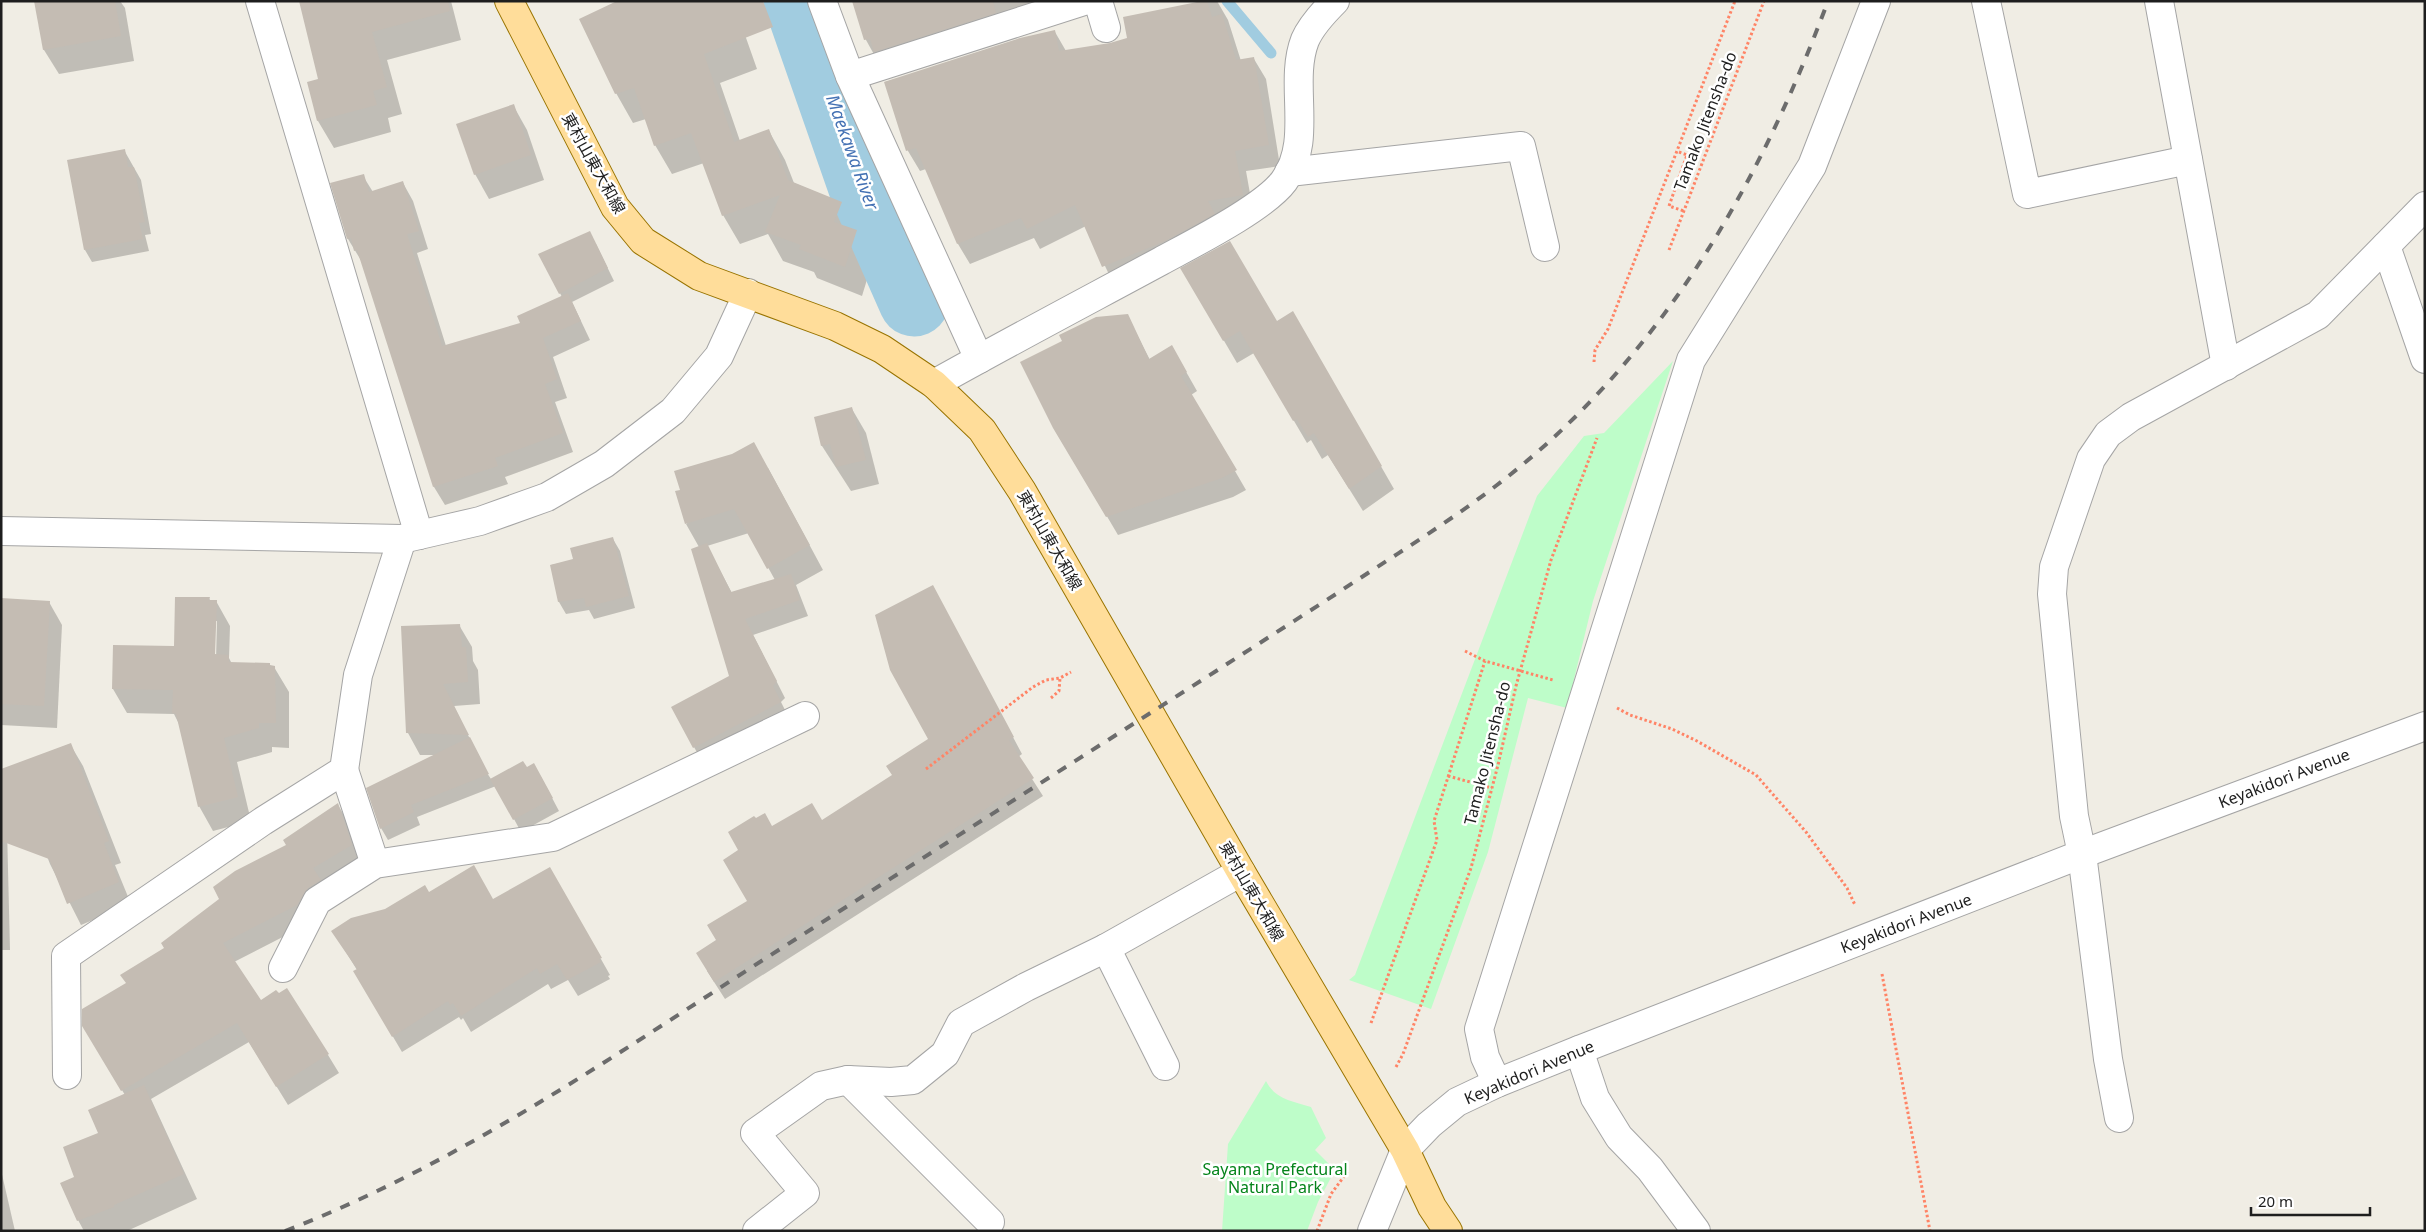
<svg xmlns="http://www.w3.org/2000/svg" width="2426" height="1232" viewBox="0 0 2426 1232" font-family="'Noto Sans','Noto Sans JP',sans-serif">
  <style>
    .park { fill: #befdc9 }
    .shadow { fill: #0003; fill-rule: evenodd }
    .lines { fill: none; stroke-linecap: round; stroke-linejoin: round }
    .stream { stroke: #a1cce0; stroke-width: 11 }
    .river { stroke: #a1cce0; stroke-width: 71 }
    .building { fill: #c4bcb3 }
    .minor-casing { stroke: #a5a5a5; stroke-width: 30 }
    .major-casing { stroke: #997400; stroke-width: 30 }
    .path { stroke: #ff8466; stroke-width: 3; stroke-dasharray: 2.5 2.5; stroke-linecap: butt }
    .minor { stroke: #fff; stroke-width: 28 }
    .major { stroke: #ffdd9a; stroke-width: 28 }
    .rail { stroke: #6c6c6c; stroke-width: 4; stroke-dasharray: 10 10; stroke-linecap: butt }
    .labels { text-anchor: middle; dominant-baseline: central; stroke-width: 5; stroke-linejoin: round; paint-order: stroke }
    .street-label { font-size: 16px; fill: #1e1e1e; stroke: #fff }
    .park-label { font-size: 16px; fill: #05841b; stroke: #fff }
    .water-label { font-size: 18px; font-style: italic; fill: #4572b4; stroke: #fff }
  </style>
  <rect width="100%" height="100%" fill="#f0ede4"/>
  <!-- park -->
  <g class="park">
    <polygon points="1673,361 1593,601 1567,708 1528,698 1488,852 1431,1009 1349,980 1355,975 1537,496 1584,436 1604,433"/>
    <path d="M 1266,1081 C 1275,1099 1292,1101 1311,1107 L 1326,1138 L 1315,1150 L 1335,1170 L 1318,1202 L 1307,1231 L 1222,1231 L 1228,1144 Z"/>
  </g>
  <!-- shadow -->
  <g class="shadow">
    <polygon points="35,1 120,1 125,8 134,61 59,74 44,50"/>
    <polygon points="300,1 451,1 461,40 387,60 402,114 388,118 391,132 334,148 318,121 320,80"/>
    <polygon points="733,1 757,69 720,83 740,141 769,131 785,160 794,183 842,203 873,260 862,296 817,278 814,272 783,261 768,234 740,244 723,215 704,163 672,174 655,145 646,119 633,123 616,93"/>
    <polygon points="854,1 1048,1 876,58 866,40"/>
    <polygon points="1208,1 1217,1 1228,20 1241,61 1254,59 1266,79 1280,166 1246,171 1254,216 1115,287 1086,226 1040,249 1034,238 970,264 958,244 926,169 920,171 908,151 885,82 1055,32 1066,51 1110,44 1128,39 1124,18"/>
    <polygon points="513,105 527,130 544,180 489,199 475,174"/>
    <polygon points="124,150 141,180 151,234 145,235 149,251 92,262 85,250"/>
    <polygon points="363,176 373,192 403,183 413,201 428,249 417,253 446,346 521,324 562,297 540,254 596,244 614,281 572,302 590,340 553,357 567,398 555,402 573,452 505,477 508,484 445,505 434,487 362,262 348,239 332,184"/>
    <polygon points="1182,269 1276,322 1293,313 1394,489 1363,511 1328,455 1322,459 1311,440 1307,443 1254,353 1237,363"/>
    <polygon points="1127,315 1150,360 1172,347 1197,391 1191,395 1246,490 1233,497 1118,535 1066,447"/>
    <polygon points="852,409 866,433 879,484 851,491 822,446 815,418"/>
    <path d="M 768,468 L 823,570 L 796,585 L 808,616 L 753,635 L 785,698 L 781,702 L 789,718 L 703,763 L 694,747 L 731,677 L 699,547 L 686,524 ZM 749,533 L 775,580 L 732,593 L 707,546 Z"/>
    <polygon points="613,539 620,551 635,608 594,619 589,610 566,614 559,602 551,565 575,560"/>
    <path d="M 209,598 L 211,602 L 216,601 L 230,626 L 229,658 L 232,664 L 274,667 L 289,692 L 289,748 L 272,747 L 272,752 L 237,762 L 251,821 L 213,831 L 199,806 L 179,724 L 174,714 L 127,713 L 113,689 L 175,647 ZM 215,621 L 217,621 L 216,660 L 213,660 Z"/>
    <polygon points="1,599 49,602 62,625 57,728 1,725"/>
    <polygon points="942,604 1022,754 1018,757 1043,796 725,999 707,971 718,941 749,901 772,827 821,822 893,776 929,739"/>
    <polygon points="459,625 472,647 473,661 478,670 480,704 454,706 485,770 491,779 541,777 559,811 521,832 496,786 417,817 420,825 388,840 381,828 435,755 420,755 408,733"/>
    <polygon points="70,744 83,766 121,863 115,865 131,904 81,925 50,864 12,766"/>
    <polygon points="338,805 349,824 362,864 308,924 234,962 260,1002 328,1055 339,1073 288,1105 249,1042 151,1099 197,1199 127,1231 84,1231 78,1220 76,1178 100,1134 125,1095 95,1046 127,984 165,948"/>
    <polygon points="1,819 7,828 10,950 1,950"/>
    <polygon points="550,869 610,975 608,976 610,979 578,996 568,980 551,989 548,984 471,1032 463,1018 461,1020 459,1017 402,1052 355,972 357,970 333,931 429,894 493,900"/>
    <polygon points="1,1170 15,1231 1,1231"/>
  </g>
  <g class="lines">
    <!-- stream -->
    <polyline class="stream" points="1227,1 1271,53"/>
    <!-- river -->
    <polyline class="river" points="799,1 865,190 914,301"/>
  </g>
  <!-- building -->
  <g class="building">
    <polygon points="34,1 115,1 121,36 43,50"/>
    <polygon points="299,1 448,1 450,11 372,32 387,87 373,91 377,105 317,121 307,82 318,79"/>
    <polygon points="617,1 763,1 773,27 704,54 734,142 769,129 788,180 842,202 834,222 857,230 845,267 799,249 801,245 765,232 780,195 722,216 691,133 654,146 634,88 615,94 579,19"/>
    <polygon points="852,1 993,1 996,13 874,52 870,39 864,40"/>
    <polygon points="1202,1 1207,1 1212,17 1222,14 1236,60 1254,57 1269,145 1235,151 1243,195 1208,201 1215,214 1165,241 1102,267 1075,205 1027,229 1021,218 957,244 916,148 906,151 884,82 1020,38 1055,30 1059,51 1110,43 1127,38 1123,17"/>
    <polygon points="514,104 531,155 474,175 456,124"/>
    <polygon points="125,149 128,167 134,167 145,222 139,223 143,239 84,250 67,160"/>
    <polygon points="364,174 369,192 403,181 419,231 407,234 442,346 520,323 517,316 568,293 581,321 543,338 557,379 545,384 563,433 495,458 498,466 433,487 357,250 354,251 351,238 347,239 330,183"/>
    <polygon points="590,231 608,268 559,294 538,254"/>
    <polygon points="1230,241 1277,321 1293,311 1382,466 1349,489 1314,433 1308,437 1297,419 1293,421 1240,331 1223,341 1180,268"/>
    <polygon points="1128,314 1149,359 1172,345 1187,372 1181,376 1237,470 1222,478 1106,517 1053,428 1020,362 1062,341 1059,335 1096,317"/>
    <polygon points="852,407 866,460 836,467 830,444 821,446 814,417"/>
    <polygon points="754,442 810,545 767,569 734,509 685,524 675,491 680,490 674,471 732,454"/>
    <polygon points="613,537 629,596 586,607 584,598 558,602 550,565 573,559 570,548"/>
    <polygon points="707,543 731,592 791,574 800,600 745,619 777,681 773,686 781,702 693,748 671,707 729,676 691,549"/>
    <polygon points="933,585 1014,737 1009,740 1034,778 714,982 696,953 716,940 707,925 747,901 723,860 738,850 728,832 754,816 756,818 765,813 772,826 812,803 822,820 892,775 886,766 928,739 890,670 875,615"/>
    <polygon points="175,597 210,597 209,600 217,600 215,654 229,655 229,662 270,663 270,665 275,666 276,723 259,723 259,728 224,738 238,797 198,807 176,714 172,713 173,690 112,689 113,645 174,646"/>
    <polygon points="1,598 50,601 44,706 1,704"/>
    <polygon points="460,624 462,647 466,647 468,682 443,684 469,735 406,733 401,626"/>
    <polygon points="470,737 489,774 411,805 414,812 380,829 366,788"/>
    <polygon points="71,743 109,841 104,843 119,882 67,904 49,859 1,841 1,769"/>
    <polygon points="523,761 527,767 534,763 553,798 513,820 490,779"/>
    <polygon points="338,803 352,845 313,868 321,880 308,888 297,905 223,943 261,1000 276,990 279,993 287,988 329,1054 276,1087 237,1023 121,1091 82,1026 82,1009 126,983 120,975 164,948 161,943 219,899 213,887 235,871 286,845 283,840"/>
    <polygon points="474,865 493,899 550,867 602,958 599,959 601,962 567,980 557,964 540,974 537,968 461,1016 453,1003 450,1005 448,1001 392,1037 353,971 357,969 331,931 351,918 385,909 425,885 429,892"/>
    <polygon points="144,1085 184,1174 114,1205 114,1207 77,1221 60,1183 74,1177 63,1147 98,1133 88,1110"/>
  </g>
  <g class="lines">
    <!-- minor casing -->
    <g class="minor-casing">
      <g id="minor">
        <polyline points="260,1 419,535"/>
        <polyline points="822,1 850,76 979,359"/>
        <polyline points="1098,1 1106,28"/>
        <polyline points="1986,1 2027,194 2188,160"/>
        <polyline points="2159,1 2226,366"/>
        <polyline points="850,76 1084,1"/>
        <polyline points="1289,172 1521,146 1545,247"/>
        <polyline points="2386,246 2425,359"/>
        <path d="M 934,384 C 1009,342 1085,302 1161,261 C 1192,244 1264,208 1284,181 C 1314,140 1288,84 1305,40 C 1311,26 1325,11 1335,1"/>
        <polyline points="1,531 402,539 480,521 547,497 604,464 673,411 719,356 748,293"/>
        <polyline points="344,770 375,864"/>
        <polyline points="1106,948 1165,1066"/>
        <polyline points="283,968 317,901 375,864 553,837 805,716"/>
        <polyline points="1579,1050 1595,1098 1619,1137 1650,1169 1696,1231"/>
        <polyline points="67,1075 66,956 263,821 344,770 358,675 402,539"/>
        <polyline points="848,1080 990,1222"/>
        <polyline points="1497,1083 1485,1057 1479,1029 1691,360 1812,166 1876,1"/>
        <polyline points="2119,1118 2108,1059 2082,854 2074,816 2052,594 2054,567 2091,459 2108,434 2131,417 2318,315 2425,206"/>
        <polyline points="757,1231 805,1193 755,1133 821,1086 848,1080 891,1082 913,1080 945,1054 961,1023 1026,987 1106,948 1241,872"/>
        <polyline points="1372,1231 1405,1150 1429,1125 1457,1102 1497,1083 1579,1050 2082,854 2425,726"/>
      </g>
    </g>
    <!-- major casing -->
    <g class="major-casing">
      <polyline id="major" points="509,1 615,207 643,241 699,276 835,326 882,349 934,384 982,430 1022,491 1241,872 1405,1150 1432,1207 1448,1231"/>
    </g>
    <!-- path -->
    <g class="path">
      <polyline points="1679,152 1687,155 1669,206 1684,211"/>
      <polyline points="1669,250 1764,1"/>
      <polyline points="1594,362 1595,350 1608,329 1735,1"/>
      <polyline points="1465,651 1485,661 1553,680"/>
      <polyline points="1051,698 1059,691 1060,678 1071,672"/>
      <polyline points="1617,708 1630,715 1672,729 1697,741 1756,775 1806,832 1847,888 1855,905"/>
      <polyline points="926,769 1033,687 1046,680 1060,678"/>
      <polyline points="1448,776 1492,788"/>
      <polyline points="1882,974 1930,1231"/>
      <polyline points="1371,1023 1437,840 1434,821 1485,661"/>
      <polyline points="1396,1067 1403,1054 1471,868 1498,765 1516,686 1551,560 1597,438"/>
      <polyline points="1317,1231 1331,1194 1348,1171"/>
    </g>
    <!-- minor -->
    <use href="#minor" class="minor"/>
    <!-- major -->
    <use href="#major" class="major"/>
    <!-- rail -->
    <path class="rail" d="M 285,1231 C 456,1165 609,1059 763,960 C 954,838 1145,717 1336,594 C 1390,558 1445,525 1497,485 C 1658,362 1758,189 1828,1"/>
  </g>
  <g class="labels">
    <!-- street labels -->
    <g class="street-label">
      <text transform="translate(1705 121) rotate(-69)">Tamako Jitensha-do</text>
      <text transform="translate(594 163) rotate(61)">東村山東大和線</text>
      <text transform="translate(1050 540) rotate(60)">東村山東大和線</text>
      <text transform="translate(1487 753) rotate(-76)">Tamako Jitensha-do</text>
      <text transform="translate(2284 778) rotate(-21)">Keyakidori Avenue</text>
      <text transform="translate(1252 891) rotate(60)">東村山東大和線</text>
      <text transform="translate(1906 923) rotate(-21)">Keyakidori Avenue</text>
      <text transform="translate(1529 1072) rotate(-23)">Keyakidori Avenue</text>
    </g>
    <!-- park labels -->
    <g class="park-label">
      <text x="1275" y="1169">Sayama Prefectural<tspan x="1275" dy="18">Natural Park</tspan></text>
    </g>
    <!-- water labels -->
    <g class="water-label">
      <text transform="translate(853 152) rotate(70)">Maekawa River</text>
    </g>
  </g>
  <!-- border -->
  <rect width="2426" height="1232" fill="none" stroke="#1e1e1e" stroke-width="5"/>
  <!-- scale -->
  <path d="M2251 1207v8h119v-8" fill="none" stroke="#1e1e1e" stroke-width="2.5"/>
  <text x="2258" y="1207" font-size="15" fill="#1e1e1e" stroke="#ffffff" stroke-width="4" paint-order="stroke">20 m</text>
</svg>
